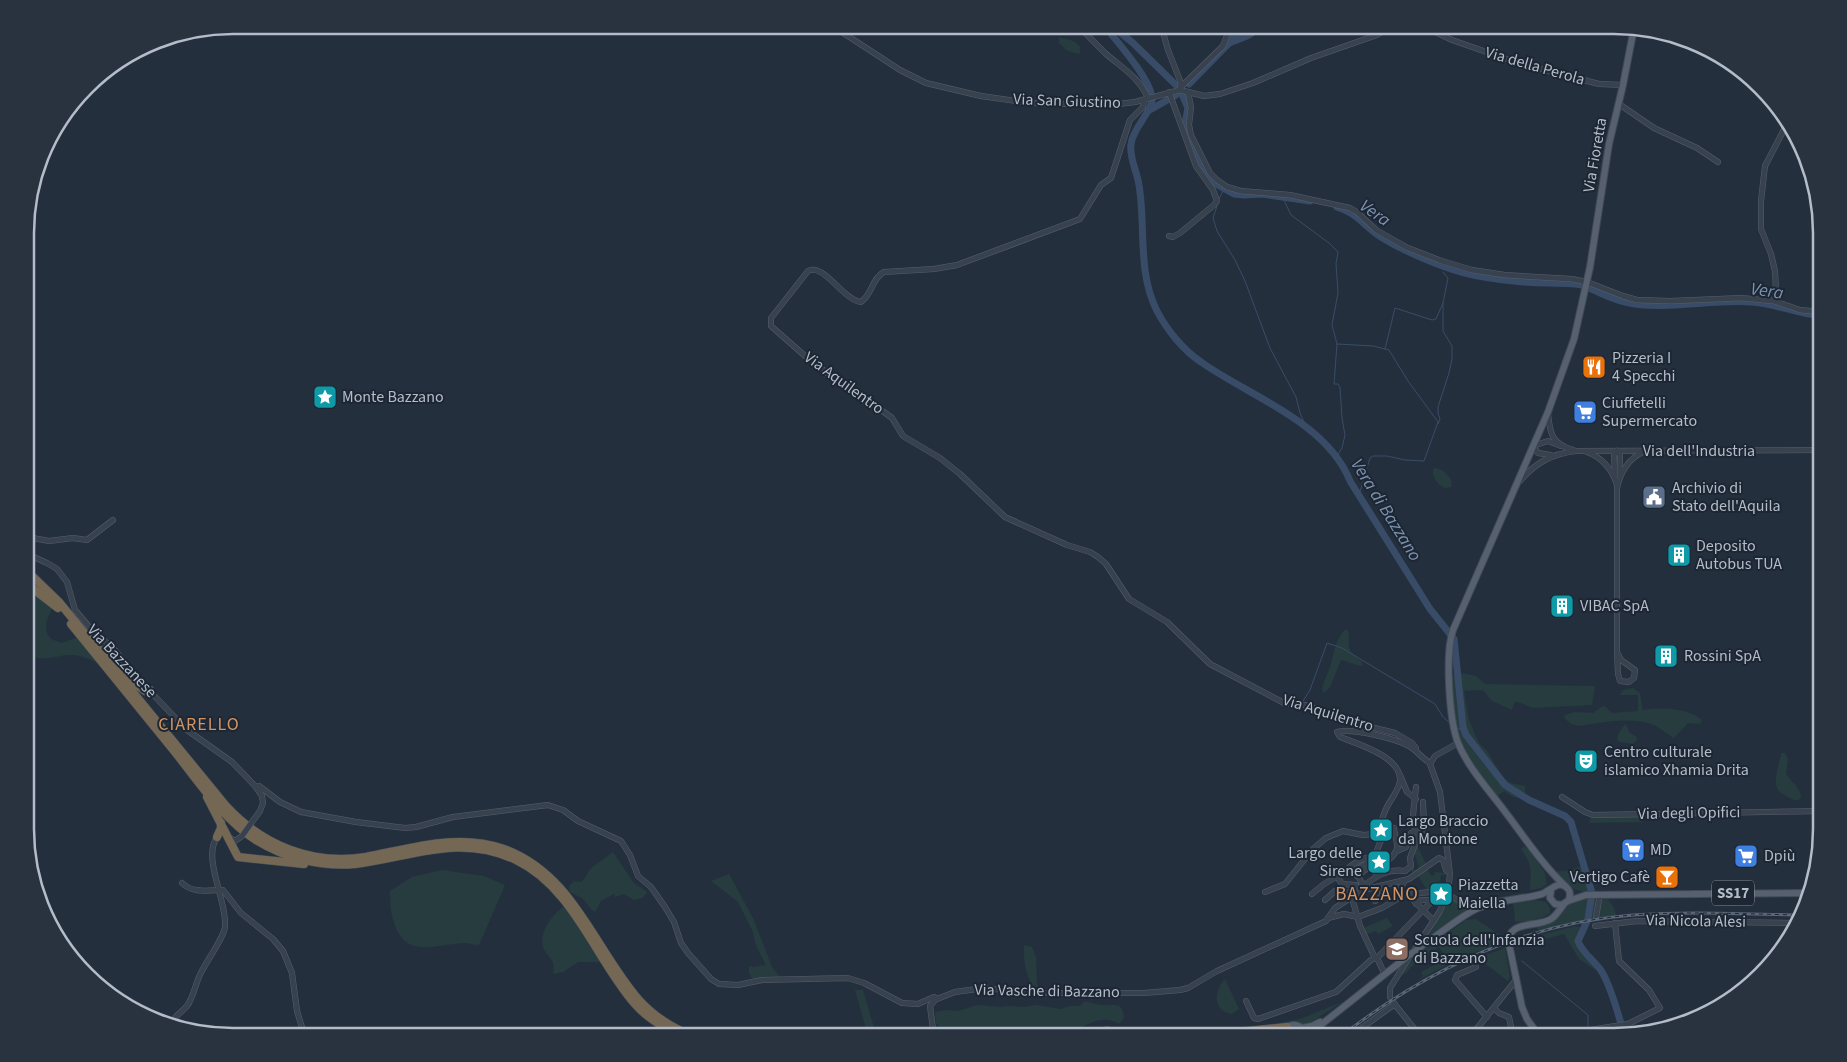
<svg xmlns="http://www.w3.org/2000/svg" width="1847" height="1062" viewBox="0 0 1847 1062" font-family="'Source Sans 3',sans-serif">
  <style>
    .green { fill: #263c3f }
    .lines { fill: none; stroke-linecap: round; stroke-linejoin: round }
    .stream { stroke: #394c67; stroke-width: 1 }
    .river { stroke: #394c67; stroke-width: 7 }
    .minor-casing { stroke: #565f6c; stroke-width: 6 }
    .major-casing { stroke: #414a57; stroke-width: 8 }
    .highway-casing { stroke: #434c59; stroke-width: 9 }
    .minor { stroke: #38414e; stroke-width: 5 }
    .major { stroke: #56606e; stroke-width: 6 }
    .highway { stroke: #746855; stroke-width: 8 }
    .rail-casing { stroke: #5a6575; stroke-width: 3 }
    .rail { stroke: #1d2633; stroke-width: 1; stroke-dasharray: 4; stroke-linecap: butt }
    .minor-bridge-casing { stroke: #565f6c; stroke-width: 6; stroke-linecap: butt }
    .minor-bridge { stroke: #38414e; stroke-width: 5 }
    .labels { text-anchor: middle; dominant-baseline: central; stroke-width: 4; stroke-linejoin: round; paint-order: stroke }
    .shield { fill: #1d2633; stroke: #878f9c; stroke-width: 1 }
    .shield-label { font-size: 15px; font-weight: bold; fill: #b4bcc9 }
    .street-label { font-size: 16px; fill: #b4bcc9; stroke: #1d2633 }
    .poi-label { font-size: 16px; fill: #b4bcc9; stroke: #1d2633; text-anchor: start }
    .water-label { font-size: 18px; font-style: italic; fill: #7c92b1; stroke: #1d2633 }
    .neighbourhood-label { font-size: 18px; letter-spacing: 1px; fill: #d59563; stroke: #1d2633 }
    .quarter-label { font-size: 19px; letter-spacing: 1px; fill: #d59563; stroke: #1d2633 }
    .rim { fill: none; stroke: #b4bcc9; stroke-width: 2.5 }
  </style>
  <rect width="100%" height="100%" fill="#242f3e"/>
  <!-- green -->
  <g class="green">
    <path d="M 1059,37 C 1068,40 1074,39 1080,47 L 1080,53 L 1078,54 L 1066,50 L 1059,43 Z"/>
    <path d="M 1434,468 C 1442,468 1449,475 1452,482 L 1451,487 L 1445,488 C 1438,485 1430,476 1434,468 Z"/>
    <path d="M 27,586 L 53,607 C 47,619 42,628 51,639 L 62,643 L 78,637 L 100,664 C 91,660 82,655 71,655 C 57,654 27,669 27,643 C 27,630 27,626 33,614 L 31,604 L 27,599 Z"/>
    <path d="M 1346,629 L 1349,632 C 1348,649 1348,651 1362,662 L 1363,665 L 1360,666 L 1341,660 L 1330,687 L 1324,693 C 1322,689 1322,690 1323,685 C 1324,680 1327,675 1329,670 C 1334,656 1334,640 1346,629 Z"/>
    <path d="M 1462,673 L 1476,676 L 1485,684 L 1595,686 L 1592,705 L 1533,708 L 1515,701 L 1512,710 L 1492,701 L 1484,691 L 1480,690 L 1464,691 L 1469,720 L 1479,743 L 1487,751 L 1503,777 L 1511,783 L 1525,786 L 1525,795 C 1516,800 1512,797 1504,791 L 1496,797 C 1483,780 1466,762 1459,742 C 1452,721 1452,697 1451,675 Z"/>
    <path d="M 1633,688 L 1640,693 L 1643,710 C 1658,707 1692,708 1702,721 L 1700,724 L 1688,723 L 1674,738 C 1667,734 1662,729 1654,725 C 1630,716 1602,723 1578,726 L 1571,724 L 1564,718 L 1565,715 L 1575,712 L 1593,713 L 1603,706 L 1606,707 L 1612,713 L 1638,711 L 1638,695 L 1620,695 L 1623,690 Z"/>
    <polygon points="1625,724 1627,726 1629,732 1637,737 1637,740 1633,744 1620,742 1617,740 1618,734"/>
    <path d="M 1781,753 L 1785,753 L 1788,759 L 1786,773 C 1791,783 1801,786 1801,798 L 1799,800 C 1792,801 1789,797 1784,795 C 1768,787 1780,766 1781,753 Z"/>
    <polygon points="1641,816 1643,822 1589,823 1591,817"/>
    <polygon points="1417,845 1427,866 1414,875 1410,869 1413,867 1415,870 1419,868 1414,851"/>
    <path d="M 1524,846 L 1528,849 L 1545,873 L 1547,884 L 1542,888 L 1530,890 C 1530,870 1534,867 1521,849 Z"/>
    <polygon points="613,852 633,882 646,891 647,893 642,898 634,900 624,894 615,897 614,894 601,901 595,912 591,909 582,898 570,892 569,886 574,881 582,882 591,868"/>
    <path d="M 1582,866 L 1588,892 C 1574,892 1561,882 1553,872 L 1570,870 Z"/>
    <polygon points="1427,868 1431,876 1435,875 1434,872 1446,873 1447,875 1441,875 1440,885 1431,885 1431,890 1427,890 1418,876"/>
    <path d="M 442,870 L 484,876 L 505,885 L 479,945 C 474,945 468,943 463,943 C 426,946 401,960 391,911 C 390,904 390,898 390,891 L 412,877 Z"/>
    <polygon points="729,874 753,918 772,967 781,978 753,980 749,973 749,966 754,967 766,965 757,948 752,930 738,902 711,881"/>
    <polygon points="1448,896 1469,909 1430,936 1429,932 1441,913"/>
    <polygon points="1594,898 1597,900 1608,899 1614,908 1616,915 1579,921 1538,931 1537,926 1572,901 1578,899"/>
    <polygon points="1532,899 1546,902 1550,908 1550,913 1538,920 1537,918 1528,922 1527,921 1515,922 1513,901"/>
    <path d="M 565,905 L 602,962 L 578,962 L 563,972 L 553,974 C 555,963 553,961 546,953 C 534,936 553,914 565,905 Z"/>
    <polygon points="1387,918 1393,926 1378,934 1376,931 1365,935 1363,928"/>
    <polygon points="1476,919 1503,937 1503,941 1451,963 1414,982 1423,976 1421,972 1436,964 1448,961 1439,947 1416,962 1406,973 1398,977 1415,956 1466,920"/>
    <path d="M 1575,926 L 1584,928 L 1585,931 L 1578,936 C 1578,951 1594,956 1595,970 L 1579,959 L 1564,934 L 1518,946 L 1519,950 L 1515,945 L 1518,941 Z"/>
    <path d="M 1024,945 L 1032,947 L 1036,957 L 1037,984 L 1039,987 L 1033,987 C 1026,975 1023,960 1024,945 Z"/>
    <polygon points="1505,948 1510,977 1508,981 1478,958"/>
    <path d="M 1225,979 L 1239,1009 L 1232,1014 C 1212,1011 1214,991 1225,979 Z"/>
    <polygon points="855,990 863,990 875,1031 880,1034 878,1035 866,1029"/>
    <path d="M 1085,1001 C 1091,1002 1096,1005 1102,1005 C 1114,1006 1123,1001 1124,1018 L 1119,1024 C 1105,1016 1095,1021 1082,1027 L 1082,1031 L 1077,1033 L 1024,1037 L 955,1037 L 954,1033 L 939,1027 L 936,1023 L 935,1012 L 947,1010 L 958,1011 L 977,1005 L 1001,1007 L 1007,1006 L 1025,1007 L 1035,1005 L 1061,1009 L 1070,1006 L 1079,1006 Z"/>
    <polygon points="1342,1002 1310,1023 1302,1024 1295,1022 1280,1026 1260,1027 1300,1019"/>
  </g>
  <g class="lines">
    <!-- stream -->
    <g class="stream">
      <polyline points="1283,198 1291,215 1329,243 1338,252 1336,264 1338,293 1332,325 1337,344 1334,384 1338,384 1340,387 1342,418 1345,435 1342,448 1336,458"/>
      <polyline points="1219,199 1224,189"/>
      <polyline points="1218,203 1213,218 1217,231 1235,260 1245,281 1270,348 1296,397 1300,413 1307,429"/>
      <polyline points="1337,344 1373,346 1385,349 1395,308 1432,320 1436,319 1443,303 1448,278 1443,272"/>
      <polyline points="1438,424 1440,419 1438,413 1438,407 1449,373 1452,359 1452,346 1443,331 1443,303"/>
      <polyline points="1359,495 1370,458 1373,456 1387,456 1405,460 1424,461 1438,422 1408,381 1389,350 1385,349"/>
      <polyline points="1303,701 1310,690 1327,643 1342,648 1435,704 1443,717 1450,723"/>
      <polyline points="1457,728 1465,731"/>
      <polyline points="1522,961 1588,1015 1588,1027"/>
      <polyline points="1588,1037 1588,1035"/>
    </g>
    <!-- river -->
    <g class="river">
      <path d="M 1104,25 C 1117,42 1149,77 1152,97 C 1154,110 1133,127 1131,144 C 1129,158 1137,171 1139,185 C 1146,226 1137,272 1157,311 C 1167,330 1183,350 1201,362 C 1249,396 1327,422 1350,481 L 1430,609 L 1454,639 L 1463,727 L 1466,735 L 1505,785 L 1529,800 L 1565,816 L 1571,822 L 1592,893 L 1588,919 L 1578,941 C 1582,953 1595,961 1602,972 C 1613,991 1618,1015 1625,1037"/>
      <polyline points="1111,25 1133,43 1176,85"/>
      <polyline points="1229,43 1247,36 1266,25"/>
      <polyline points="1189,84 1229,43 1243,25"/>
      <polyline points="1182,94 1188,108 1185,124 1187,134 1202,167 1214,183 1234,194 1244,195 1262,194 1310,201"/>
      <polyline points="1148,111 1176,95"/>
      <path d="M 1337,207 C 1356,212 1365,227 1381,237 C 1400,249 1432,263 1454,270 C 1477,278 1523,283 1548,283 C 1560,283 1570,283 1582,285"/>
      <path d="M 1589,288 C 1601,293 1612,299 1625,302 C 1662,311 1711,299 1751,302 C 1775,303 1797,314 1822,316"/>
    </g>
    <!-- minor casing -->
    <g class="minor-casing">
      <g id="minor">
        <polyline points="831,25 900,70 926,83 981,96 1030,103 1111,105 1135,102 1180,90 1204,96 1220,94 1253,83 1311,58 1377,35 1394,25"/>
        <path d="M 1078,25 C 1087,35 1096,44 1105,53 C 1122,68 1139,77 1148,98"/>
        <polyline points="1161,25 1168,50 1181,83 1180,88"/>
        <polyline points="1421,25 1452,40 1518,63 1599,84 1623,85"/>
        <polyline points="1182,86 1223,46 1231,25"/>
        <polyline points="1169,92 1196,166 1213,190 1217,201 1214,205 1180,233 1173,237 1169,236"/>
        <polyline points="1188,92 1191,107 1189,125 1191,135 1210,173 1217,180 1227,187 1241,191 1290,195 1350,208 1357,212 1376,230 1408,248 1439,260 1472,270 1505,275 1572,279 1587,282 1623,296 1637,300 1671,301 1741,298 1774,301 1800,310 1822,312"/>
        <path d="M 1144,100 L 1143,107 L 1130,120 L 1111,178 L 1101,185 L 1080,219 L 957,265 L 934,269 L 884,272 C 872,278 872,295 861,302 C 843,300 823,262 808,271 L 771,318 L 771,326 L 805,356 L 866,403 L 884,412 L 892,418 L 903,436 L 940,458 L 960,474 L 1005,517 L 1067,545 L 1090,552 L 1098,557 L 1106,564 L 1129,599 L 1167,622 L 1210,664 L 1286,704 L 1307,705 L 1338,719 L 1395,733 L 1412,743 L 1416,748 L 1416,751"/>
        <polyline points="1619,104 1654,128 1697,148 1718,162"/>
        <polyline points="1774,301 1776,290 1775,271 1771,254 1761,229 1761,201 1765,166 1789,120"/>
        <path d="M 1548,414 C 1550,434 1552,444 1573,450"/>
        <polyline points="1617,451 1620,455 1620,475"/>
        <path d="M 1587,452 C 1603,458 1612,469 1617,485"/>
        <polyline points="1551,455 1538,453 1533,446 1548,441 1561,446"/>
        <polyline points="1615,476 1614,455 1617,451"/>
        <path d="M 1520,481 C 1536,462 1552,454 1576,451 L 1822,450"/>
        <polyline points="27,537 49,541 73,538 87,540 113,520"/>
        <polyline points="27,554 47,563 57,569 67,582 75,610 91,629 114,649 140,681 187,730 232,762 256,787 262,796 263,803 260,811 252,822"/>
        <path d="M 1617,652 L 1621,660 L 1635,670 L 1634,678 L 1629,682 L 1620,681 L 1618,674 L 1617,652 L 1617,488 C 1620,473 1629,458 1643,452"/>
        <polyline points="1400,775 1407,792 1416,799"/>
        <polyline points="256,787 259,786 280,802 301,812 356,822 405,828 416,827 453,817 548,805 563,810 578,821 621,841 630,855 638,876 651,887 665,907 674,922 681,943 688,953 711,979 719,984 738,985 762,980 848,978 864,983 902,1003 918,1004 934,997 937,999 955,992 984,988 1035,993 1144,993 1180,990 1188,988 1217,971 1326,921 1335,908 1363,890 1409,879 1439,858 1443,860 1446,870 1449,872"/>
        <polyline points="1562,797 1585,812 1593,815 1822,811"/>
        <path d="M 1375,834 C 1381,828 1382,817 1386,809 C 1390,800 1398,792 1400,781 C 1402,757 1358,744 1340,737 L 1337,732 C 1353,728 1399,739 1412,748 C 1419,753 1423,759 1430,763"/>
        <polyline points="229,837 235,841 242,836"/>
        <path d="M 1417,839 C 1427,830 1423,815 1423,802"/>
        <polyline points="1397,851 1406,847 1411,833 1415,832"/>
        <polyline points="1405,871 1411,866 1410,858 1417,839 1413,815 1416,787"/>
        <polyline points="1357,876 1369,867"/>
        <path d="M 1376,876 C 1379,864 1396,858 1397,848 C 1398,841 1394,834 1394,828 L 1380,825"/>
        <path d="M 1338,878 C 1347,868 1360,856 1375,857"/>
        <path d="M 182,883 C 193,894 210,890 223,890 L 241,913 L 273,939 L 283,951 L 292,973 L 297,1011 L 305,1037"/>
        <polyline points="1362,883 1355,871 1374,858 1381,840 1375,834"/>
        <polyline points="1342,884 1356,885 1356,887 1349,892"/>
        <path d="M 1363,890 L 1362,887 C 1375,877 1387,868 1405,871"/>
        <polyline points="1448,891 1450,874 1440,792 1430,764 1435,756 1458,743"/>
        <polyline points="1265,892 1285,884 1313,849 1326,838 1343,831 1363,835 1375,834"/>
        <polyline points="1312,894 1324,884 1336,877 1338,878 1342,884"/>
        <polyline points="1447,894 1466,905 1472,911"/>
        <polyline points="1408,895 1434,921"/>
        <polyline points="1401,897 1400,888 1404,882"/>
        <polyline points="1352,898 1360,926 1375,958"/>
        <polyline points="1325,900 1335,891"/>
        <polyline points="1375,901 1382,896 1382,886"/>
        <polyline points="1596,917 1600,894"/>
        <polyline points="1328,918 1344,914 1358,917 1382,908 1404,895 1438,891"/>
        <polyline points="1595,926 1637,921 1797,923"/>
        <polyline points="1415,949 1440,911 1448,891 1438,891 1436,897"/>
        <polyline points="1377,958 1385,975"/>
        <polyline points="1476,967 1457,975 1455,980 1487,1017"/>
        <polyline points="1390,997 1390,988 1410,956"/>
        <polyline points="1246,1001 1254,1018 1258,1019 1336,992 1371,960 1378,957 1430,903 1429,900 1421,900 1416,904"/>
        <polyline points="1392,1001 1421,1037"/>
        <polyline points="1494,1008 1499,1013 1509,1017 1513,1037"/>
        <path d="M 170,1026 C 173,1017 181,1013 187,1006 C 193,998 195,986 199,977 C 204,964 225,937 225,926 C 227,900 201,856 218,836"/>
        <polyline points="934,1037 930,1006 936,999"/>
        <polyline points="1349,1037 1395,1004"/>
        <polyline points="1470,1037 1516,980"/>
        <polyline points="1570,1037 1584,1031 1628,1024 1660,1008 1649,990 1619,961 1615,923"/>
      </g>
    </g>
    <!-- major casing -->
    <g class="major-casing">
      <g id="major">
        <path d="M 1565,886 C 1541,863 1523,835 1503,809 C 1487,788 1468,767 1458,743 C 1449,719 1445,653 1453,630 L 1548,412 L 1574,339 L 1590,267 L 1609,144 L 1623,85 L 1634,28"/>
        <polyline points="1568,901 1586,895 1806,893"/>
        <path d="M 1509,938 C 1512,921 1539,927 1551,919 C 1556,916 1560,909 1564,904"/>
        <polyline points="1509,944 1522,1007 1527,1019 1540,1037"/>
        <polyline points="1302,1028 1312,1026 1320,1022"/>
        <path d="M 1281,1037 C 1284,1025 1295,1021 1304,1030"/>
        <path d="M 1308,1037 L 1318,1027 C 1356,998 1392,967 1430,940 C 1446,929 1461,916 1478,908 C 1499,899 1521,900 1542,894 C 1550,891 1560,878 1568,889 C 1571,892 1570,896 1569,900 L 1562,905 L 1555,904 L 1550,898 L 1551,890"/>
      </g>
    </g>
    <!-- highway casing -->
    <g class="highway-casing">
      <g id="highway">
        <path d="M 27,571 L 59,602 L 226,806 C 262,845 312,866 366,857 C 413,848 457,833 504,849 C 573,874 594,948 638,999 C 653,1016 674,1029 695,1037"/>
        <polyline points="27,584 58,608"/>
        <path d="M 71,624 C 106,667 140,709 175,752 C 198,781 224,820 256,840 C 285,858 321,867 355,864 C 412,857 460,833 516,860 C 574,888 595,958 635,1004 C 647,1018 664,1027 680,1037"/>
        <path d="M 103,650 C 119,661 127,681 145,691 L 150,690"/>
        <polyline points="207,797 238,857 304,864"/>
        <polyline points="217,837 221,828 221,823"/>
        <polyline points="1262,1033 1276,1037"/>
        <polyline points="882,1037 894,1035 907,1037"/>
        <path d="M 1097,1037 C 1106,1025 1113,1033 1124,1037"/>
        <polyline points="1189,1037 1287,1027"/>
      </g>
    </g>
    <!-- minor -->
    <use href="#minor" class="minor"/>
    <!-- major -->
    <use href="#major" class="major"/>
    <!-- highway -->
    <use href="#highway" class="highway"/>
    <!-- rail casing -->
    <g class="rail-casing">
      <path id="rail" d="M 1340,1037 C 1425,971 1524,923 1633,915 C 1688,911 1744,914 1800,915"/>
    </g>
    <!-- rail -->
    <use href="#rail" class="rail"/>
    <!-- minor-bridge casing -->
    <g class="minor-bridge-casing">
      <polyline id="minor-bridge" points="242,836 252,822"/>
    </g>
    <!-- minor-bridge -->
    <use href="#minor-bridge" class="minor-bridge"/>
  </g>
  <!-- icons -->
  <defs>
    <g id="restaurant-square" transform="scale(1.25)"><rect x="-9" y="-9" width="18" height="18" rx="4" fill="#e8710a" stroke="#1d2633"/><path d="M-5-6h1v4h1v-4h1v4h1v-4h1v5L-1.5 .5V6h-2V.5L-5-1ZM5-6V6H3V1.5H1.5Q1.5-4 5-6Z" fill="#fff"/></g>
    <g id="sight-square" transform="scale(1.25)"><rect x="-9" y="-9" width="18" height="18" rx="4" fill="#0f9aa8" stroke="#1d2633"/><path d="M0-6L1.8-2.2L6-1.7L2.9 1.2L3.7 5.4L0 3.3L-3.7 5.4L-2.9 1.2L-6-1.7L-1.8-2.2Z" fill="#fff"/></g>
    <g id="supermarket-square" transform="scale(1.25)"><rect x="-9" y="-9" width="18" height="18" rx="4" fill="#3f7fe0" stroke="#1d2633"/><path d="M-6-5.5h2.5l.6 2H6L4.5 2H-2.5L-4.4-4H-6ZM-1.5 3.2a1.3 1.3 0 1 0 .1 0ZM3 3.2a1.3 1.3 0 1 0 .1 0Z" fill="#fff"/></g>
    <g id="civic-square" transform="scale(1.25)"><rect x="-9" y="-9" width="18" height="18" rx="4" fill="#5c6f8a" stroke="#1d2633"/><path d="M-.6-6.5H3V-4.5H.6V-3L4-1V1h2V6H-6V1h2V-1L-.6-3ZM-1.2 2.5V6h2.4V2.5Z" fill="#fff"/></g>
    <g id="building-square" transform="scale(1.25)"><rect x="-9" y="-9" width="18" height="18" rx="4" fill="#0f9aa8" stroke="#1d2633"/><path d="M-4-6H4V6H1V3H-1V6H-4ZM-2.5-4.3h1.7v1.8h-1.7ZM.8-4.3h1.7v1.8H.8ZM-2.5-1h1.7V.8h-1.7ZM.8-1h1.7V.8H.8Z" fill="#fff"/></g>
    <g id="theatre-square" transform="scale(1.25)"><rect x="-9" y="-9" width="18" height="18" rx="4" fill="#0f9aa8" stroke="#1d2633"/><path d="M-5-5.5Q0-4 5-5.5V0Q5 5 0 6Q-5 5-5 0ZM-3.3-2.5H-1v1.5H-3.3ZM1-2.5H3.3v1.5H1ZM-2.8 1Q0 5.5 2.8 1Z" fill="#fff"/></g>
    <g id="bar-square" transform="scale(1.25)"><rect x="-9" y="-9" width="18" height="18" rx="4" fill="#e8710a" stroke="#1d2633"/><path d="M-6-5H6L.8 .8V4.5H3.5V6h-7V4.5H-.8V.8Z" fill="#fff"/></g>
    <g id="school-square" transform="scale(1.25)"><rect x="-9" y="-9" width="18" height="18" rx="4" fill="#8d6e63" stroke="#1d2633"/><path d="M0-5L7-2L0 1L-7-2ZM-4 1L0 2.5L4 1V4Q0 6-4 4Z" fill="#fff"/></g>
  </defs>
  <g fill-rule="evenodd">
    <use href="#restaurant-square" x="1594" y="367"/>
    <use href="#sight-square" x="325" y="397"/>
    <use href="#supermarket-square" x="1585" y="412"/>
    <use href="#civic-square" x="1654" y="497"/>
    <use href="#building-square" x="1679" y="555"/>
    <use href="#building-square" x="1562" y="606"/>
    <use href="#building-square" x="1666" y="656"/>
    <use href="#theatre-square" x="1586" y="761"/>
    <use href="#sight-square" x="1381" y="830"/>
    <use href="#supermarket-square" x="1633" y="850"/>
    <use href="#supermarket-square" x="1746" y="856"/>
    <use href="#sight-square" x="1379" y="862"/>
    <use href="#bar-square" x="1667" y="877"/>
    <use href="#sight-square" x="1441" y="894"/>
    <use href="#school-square" x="1397" y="949"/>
  </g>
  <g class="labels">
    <!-- shield labels -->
    <rect class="shield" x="1712" y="880.5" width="42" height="25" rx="4"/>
    <g class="shield-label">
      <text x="1733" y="893">SS17</text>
    </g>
    <!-- street labels -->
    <g class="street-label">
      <text transform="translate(1535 66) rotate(16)">Via della Perola</text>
      <text transform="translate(1067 101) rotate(2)">Via San Giustino</text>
      <text transform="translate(1595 155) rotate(-80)">Via Fioretta</text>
      <text transform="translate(844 383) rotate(36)">Via Aquilentro</text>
      <text x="1699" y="451">Via dell'Industria</text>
      <text transform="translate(122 661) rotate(47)">Via Bazzanese</text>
      <text transform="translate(1328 713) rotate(17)">Via Aquilentro</text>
      <text transform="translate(1689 813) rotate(-1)">Via degli Opifici</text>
      <text transform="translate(1696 921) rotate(1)">Via Nicola Alesi</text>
      <text transform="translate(1047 991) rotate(1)">Via Vasche di Bazzano</text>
    </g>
    <!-- poi labels -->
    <g class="poi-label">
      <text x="1612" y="358">Pizzeria I<tspan x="1612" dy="18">4 Specchi</tspan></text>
      <text x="342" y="397">Monte Bazzano</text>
      <text x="1602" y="403">Ciuffetelli<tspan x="1602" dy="18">Supermercato</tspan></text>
      <text x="1672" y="488">Archivio di<tspan x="1672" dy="18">Stato dell'Aquila</tspan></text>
      <text x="1696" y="546">Deposito<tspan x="1696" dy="18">Autobus TUA</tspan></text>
      <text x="1580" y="606">VIBAC SpA</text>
      <text x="1684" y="656">Rossini SpA</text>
      <text x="1604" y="752">Centro culturale<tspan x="1604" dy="18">islamico Xhamia Drita</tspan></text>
      <text x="1398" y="821">Largo Braccio<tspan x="1398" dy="18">da Montone</tspan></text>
      <text x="1650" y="850">MD</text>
      <text x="1362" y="853" text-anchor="end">Largo delle<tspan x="1362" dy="18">Sirene</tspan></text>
      <text x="1764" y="856">Dpiù</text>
      <text x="1650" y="877" text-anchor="end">Vertigo Cafè</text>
      <text x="1458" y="885">Piazzetta<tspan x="1458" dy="18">Maiella</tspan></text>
      <text x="1414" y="940">Scuola dell'Infanzia<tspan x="1414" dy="18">di Bazzano</tspan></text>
    </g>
    <!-- water labels -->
    <g class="water-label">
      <text transform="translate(1375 213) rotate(35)">Vera</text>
      <text transform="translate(1767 291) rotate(8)">Vera</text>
      <text transform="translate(1386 510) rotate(58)">Vera di Bazzano</text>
    </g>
    <!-- neighbourhood labels -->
    <g class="neighbourhood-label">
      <text x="199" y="724">CIARELLO</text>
    </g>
    <!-- quarter labels -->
    <g class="quarter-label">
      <text x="1377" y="894">BAZZANO</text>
    </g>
  </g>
  <!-- crop -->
  <path d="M0 0H1847V1062H0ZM233 34H1614A199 199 0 0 1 1813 233V829A199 199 0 0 1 1614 1028H233A199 199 0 0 1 34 829V233A199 199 0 0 1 233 34Z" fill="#29323f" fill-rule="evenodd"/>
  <path class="rim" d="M233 34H1614A199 199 0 0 1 1813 233V829A199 199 0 0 1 1614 1028H233A199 199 0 0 1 34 829V233A199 199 0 0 1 233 34Z"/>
</svg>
